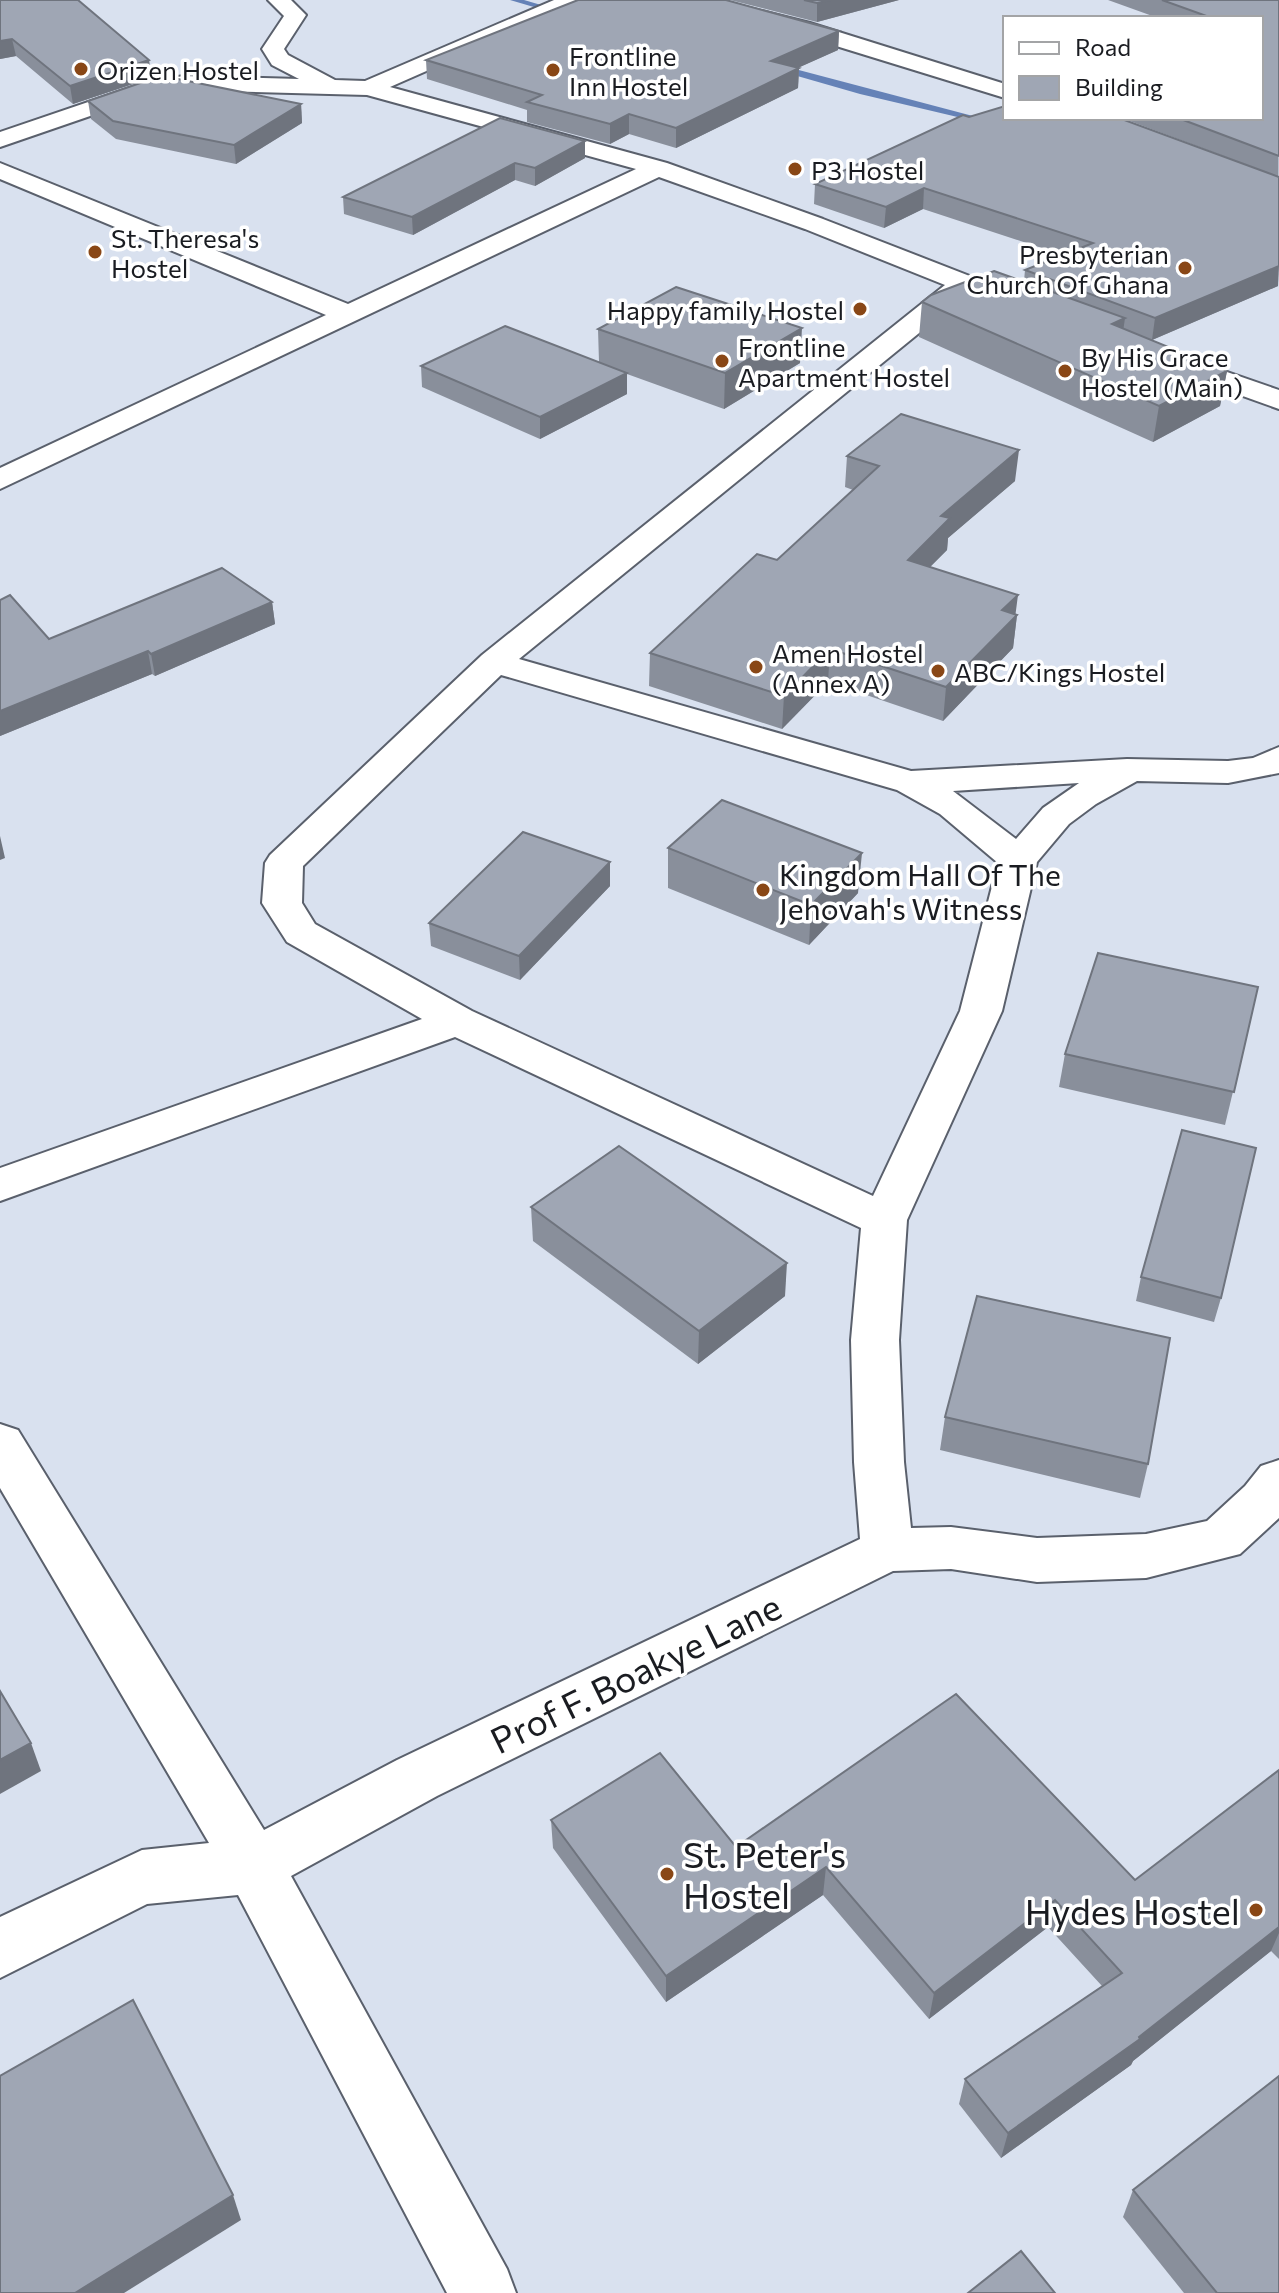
<svg xmlns="http://www.w3.org/2000/svg" width="1279" height="2293" viewBox="0 0 1279 2293" font-family="Commissioner,sans-serif">
  <style>
    .lines { fill: none; stroke-linecap: round; stroke-linejoin: round }
    .stream { fill: #6582b7; fill-rule: evenodd }
    .minor-casing { stroke: #5a606c; stroke-width: 4 }
    .minor { fill: #fff; fill-rule: evenodd }
    .wall { fill: #898f9b }
    .shaded-wall { fill: #6f747e }
    .building { fill: #9fa6b4; stroke: #6f747e; stroke-width: 2 }
    .poi-dot { fill: #894716; stroke: #fff; stroke-width: 3 }
    .labels { text-anchor: middle; dominant-baseline: central; stroke-width: 7; stroke-linejoin: round; paint-order: stroke }
    .far-poi-label { font-size: 26px; fill: #1a1c21; stroke: #fff; text-anchor: start }
    .poi-label { font-size: 30px; fill: #1a1c21; stroke: #fff; text-anchor: start }
    .near-street-label { font-size: 36px; fill: #1a1c21; stroke: #fff }
    .near-poi-label { font-size: 36px; fill: #1a1c21; stroke: #fff; text-anchor: start }
  </style>
  <rect width="100%" height="100%" fill="#d9e1ef"/>
  <g class="lines">
    <!-- stream -->
    <g class="stream">
      <polygon points="510,0 524,0 565,12 561,15"/>
      <polygon points="776,64 988,120 983,123 860,94 773,69"/>
    </g>
    <!-- minor casing -->
    <g class="minor-casing">
      <g id="minor">
        <path d="M 268,0 L 291,0 L 306,15 L 284,49 L 288,55 L 335,80 L 365,81 L 554,0 L 583,0 L 579,4 L 390,87 L 667,163 L 823,219 L 998,287 L 1001,293 L 998,299 L 988,301 L 967,294 L 519,659 L 911,771 L 1127,759 L 1228,761 L 1253,758 L 1279,747 L 1279,773 L 1228,783 L 1137,781 L 1096,804 L 1069,824 L 1037,862 L 1002,1011 L 907,1220 L 899,1340 L 904,1462 L 911,1528 L 951,1527 L 1037,1538 L 1146,1534 L 1207,1521 L 1245,1486 L 1261,1466 L 1279,1460 L 1279,1518 L 1240,1554 L 1146,1578 L 1037,1582 L 951,1569 L 893,1571 L 437,1796 L 291,1876 L 507,2269 L 516,2293 L 447,2293 L 238,1895 L 147,1904 L 0,1978 L 0,1917 L 142,1850 L 209,1843 L 0,1488 L 0,1424 L 18,1430 L 264,1830 L 397,1760 L 860,1539 L 854,1462 L 851,1340 L 861,1228 L 455,1037 L 0,1201 L 0,1168 L 422,1019 L 287,942 L 262,903 L 265,863 L 270,855 L 482,655 L 945,285 L 805,229 L 659,177 L 0,489 L 0,468 L 326,315 L 0,179 L 0,163 L 348,304 L 636,169 L 367,95 L 184,90 L 154,94 L 0,147 L 0,132 L 150,81 L 184,76 L 299,79 L 272,65 L 262,49 L 284,16 ZM 501,675 L 897,790 L 940,814 L 998,863 L 960,1011 L 873,1196 L 472,1011 L 315,924 L 302,903 L 303,866 ZM 1079,783 L 1043,808 L 1016,839 L 953,791 Z"/>
        <polygon points="682,0 718,0 810,23 1005,84 1005,98 794,33 686,4"/>
        <polygon points="1169,352 1279,390 1279,409 1159,366 1155,360 1159,354"/>
      </g>
    </g>
    <!-- minor -->
    <use href="#minor" class="minor"/>
  </g>
  <!-- wall -->
  <g class="wall">
    <polygon points="0,0 149,60 151,78 73,104 16,56 0,59"/>
    <polygon points="730,0 899,0 817,22"/>
    <polygon points="1108,0 1279,0 1278,286 1152,340 1227,371 1220,406 1153,442 919,337 922,302 1024,281 1025,270 1063,255 923,209 884,228 814,204 815,184 1274,175 1122,118 1261,118 1261,18 1158,18"/>
    <polygon points="839,31 838,50 797,68 799,68 798,88 676,148 629,134 610,144 527,122 527,110 427,79 426,60"/>
    <polygon points="88,101 301,104 302,123 236,164 116,139 91,119"/>
    <polygon points="500,118 585,158 535,186 515,180 413,235 344,214 343,197"/>
    <polygon points="598,329 800,363 724,409 627,374 627,394 540,439 422,387 421,366 599,362"/>
    <polygon points="847,456 1015,481 948,538 947,550 930,567 1017,615 1013,648 943,721 828,682 782,729 649,686 650,653 777,560 853,490 845,487"/>
    <polygon points="0,600 49,639 272,602 275,624 155,676 152,674 0,736"/>
    <polygon points="668,848 858,893 809,945 668,888"/>
    <polygon points="610,862 610,886 520,980 431,946 429,923"/>
    <polygon points="1258,987 1225,1125 1059,1087 1065,1054"/>
    <polygon points="531,1207 785,1296 698,1364 533,1241"/>
    <polygon points="1141,1277 1221,1298 1214,1322 1136,1301"/>
    <polygon points="945,1417 1148,1464 1140,1498 940,1450"/>
    <polygon points="1279,1770 1279,1959 1271,1951 1133,2061 1131,2065 1001,2158 959,2104 965,2079 1102,1986 1048,1927 929,2019 823,1895 666,2002 553,1848 551,1820 736,1847 1135,1880"/>
    <polygon points="1133,2190 1279,2293 1184,2293 1123,2217"/>
  </g>
  <!-- shaded-wall -->
  <g class="shaded-wall">
    <polygon points="831,0 899,0 817,22 817,3"/>
    <polygon points="839,31 838,50 771,80 771,61"/>
    <polygon points="12,39 16,56 0,59 0,41"/>
    <polygon points="149,60 151,78 73,104 70,86"/>
    <polygon points="799,68 798,88 676,148 676,128"/>
    <polygon points="301,104 302,123 236,164 234,145"/>
    <polygon points="629,114 629,134 610,144 610,124"/>
    <polygon points="585,141 585,158 535,186 535,168"/>
    <polygon points="515,163 515,180 413,235 412,217"/>
    <polygon points="924,188 923,209 884,228 886,207"/>
    <polygon points="1279,266 1278,286 1152,340 1155,318"/>
    <polygon points="1125,318 1120,353 1112,324"/>
    <polygon points="802,328 800,363 724,409 725,373"/>
    <polygon points="1227,371 1220,406 1153,442 1159,406"/>
    <polygon points="627,373 627,394 540,439 540,417"/>
    <polygon points="1019,450 1015,481 948,538 947,550 905,592 908,560 941,516"/>
    <polygon points="1018,595 1015,618 1017,615 1013,648 943,721 946,687 1002,610"/>
    <polygon points="272,602 275,624 155,676 151,654"/>
    <polygon points="830,649 828,682 782,729 784,696"/>
    <polygon points="148,651 152,674 0,736 0,711"/>
    <polygon points="0,836 5,858 0,860"/>
    <polygon points="862,853 858,893 809,945 811,905"/>
    <polygon points="610,862 610,886 520,980 519,956"/>
    <polygon points="787,1263 785,1296 698,1364 699,1331"/>
    <polygon points="31,1743 41,1771 0,1794 0,1760"/>
    <polygon points="826,1867 823,1895 666,2002 666,1976"/>
    <polygon points="1055,1900 1048,1927 929,2019 934,1993"/>
    <polygon points="1279,1927 1279,1933 1271,1951 1133,2061 1131,2065 1001,2158 1008,2133 1139,2037"/>
    <polygon points="233,2195 241,2220 124,2293 75,2293"/>
  </g>
  <!-- building -->
  <g class="building">
    <polygon points="0,0 78,0 149,60 70,86 12,39 0,41"/>
    <polygon points="578,0 726,0 839,31 771,61 799,68 676,128 629,114 610,124 527,102 542,95 426,60"/>
    <polygon points="804,0 831,0 817,3"/>
    <polygon points="1162,0 1279,0 1279,156 1178,118 1261,118 1261,18 1212,18"/>
    <polygon points="168,77 301,104 234,145 113,121 88,101 152,79"/>
    <polygon points="1005,106 1005,118 1119,118 1279,177 1279,266 1155,318 1025,270 1093,243 924,188 886,207 815,184 963,115 969,117"/>
    <polygon points="500,118 585,141 535,168 515,163 412,217 343,197"/>
    <polygon points="994,271 1125,318 1112,324 1227,371 1159,406 922,302 931,295"/>
    <polygon points="676,287 802,328 725,373 598,329"/>
    <polygon points="505,326 627,373 540,417 421,366"/>
    <polygon points="901,414 1019,450 941,516 950,518 908,560 1018,595 1002,610 1017,615 946,687 830,649 784,696 650,653 757,554 777,560 879,466 847,456"/>
    <polygon points="222,568 272,602 151,654 148,651 0,711 0,600 10,595 49,639"/>
    <polygon points="722,800 862,853 811,905 668,848"/>
    <polygon points="523,832 610,862 519,956 429,923"/>
    <polygon points="1098,953 1258,987 1234,1092 1065,1054"/>
    <polygon points="1182,1130 1256,1148 1221,1298 1141,1277"/>
    <polygon points="619,1146 787,1263 699,1331 531,1207"/>
    <polygon points="977,1296 1170,1338 1148,1464 945,1417"/>
    <polygon points="0,1691 31,1743 0,1760"/>
    <polygon points="956,1694 1135,1880 1279,1770 1279,1927 1139,2037 1140,2039 1008,2133 965,2079 1122,1973 1055,1900 934,1993 826,1867 666,1976 551,1820 660,1753 736,1847"/>
    <polygon points="133,2000 233,2195 75,2293 0,2293 0,2076"/>
    <polygon points="1279,2076 1279,2293 1217,2293 1133,2190"/>
    <polygon points="1021,2251 1055,2293 968,2293"/>
  </g>
  <!-- markers -->
  <g class="poi-dot">
    <circle cx="81" cy="69" r="8"/>
    <circle cx="553" cy="70" r="8"/>
    <circle cx="795" cy="169" r="8"/>
    <circle cx="95" cy="252" r="8"/>
    <circle cx="1185" cy="268" r="8"/>
    <circle cx="860" cy="309" r="8"/>
    <circle cx="722" cy="361" r="8"/>
    <circle cx="1065" cy="371" r="8"/>
    <circle cx="756" cy="667" r="8"/>
    <circle cx="938" cy="671" r="8"/>
    <circle cx="763" cy="890" r="8"/>
    <circle cx="667" cy="1874" r="8"/>
    <circle cx="1256" cy="1910" r="8"/>
  </g>
  <g class="labels">
    <!-- far-poi labels -->
    <g class="far-poi-label">
      <text x="569" y="55">Frontline<tspan x="569" dy="30">Inn Hostel</tspan></text>
      <text x="97" y="69">Orizen Hostel</text>
      <text x="811" y="169">P3 Hostel</text>
      <text x="111" y="237">St. Theresa's<tspan x="111" dy="30">Hostel</tspan></text>
      <text x="1169" y="253" text-anchor="end">Presbyterian<tspan x="1169" dy="30">Church Of Ghana</tspan></text>
      <text x="844" y="309" text-anchor="end">Happy family Hostel</text>
      <text x="738" y="346">Frontline<tspan x="738" dy="30">Apartment Hostel</tspan></text>
      <text x="1081" y="356">By His Grace<tspan x="1081" dy="30">Hostel (Main)</tspan></text>
      <text x="772" y="652">Amen Hostel<tspan x="772" dy="30">(Annex A)</tspan></text>
      <text x="954" y="671">ABC/Kings Hostel</text>
    </g>
    <!-- poi labels -->
    <g class="poi-label">
      <text x="779" y="873">Kingdom Hall Of The<tspan x="779" dy="34">Jehovah's Witness</tspan></text>
    </g>
    <!-- near-street labels -->
    <g class="near-street-label">
      <text transform="translate(635 1672) rotate(-26)">Prof F. Boakye Lane</text>
    </g>
    <!-- near-poi labels -->
    <g class="near-poi-label">
      <text x="683" y="1853">St. Peter's<tspan x="683" dy="41">Hostel</tspan></text>
      <text x="1240" y="1910" text-anchor="end">Hydes Hostel</text>
    </g>
  </g>
  <!-- legend -->
  <rect x="1003" y="16" width="260" height="104" fill="#ffffff" stroke="#a3a4a6" stroke-width="2"/>
  <rect x="1019" y="42" width="40" height="12" fill="#ffffff" stroke="#a3a4a6" stroke-width="2"/>
  <text x="1075" y="56" font-size="24" fill="#1a1c21">Road</text>
  <rect x="1019" y="76" width="40" height="24" fill="#9fa6b4" stroke="#a3a4a6" stroke-width="2"/>
  <text x="1075" y="96" font-size="24" fill="#1a1c21">Building</text>
</svg>
